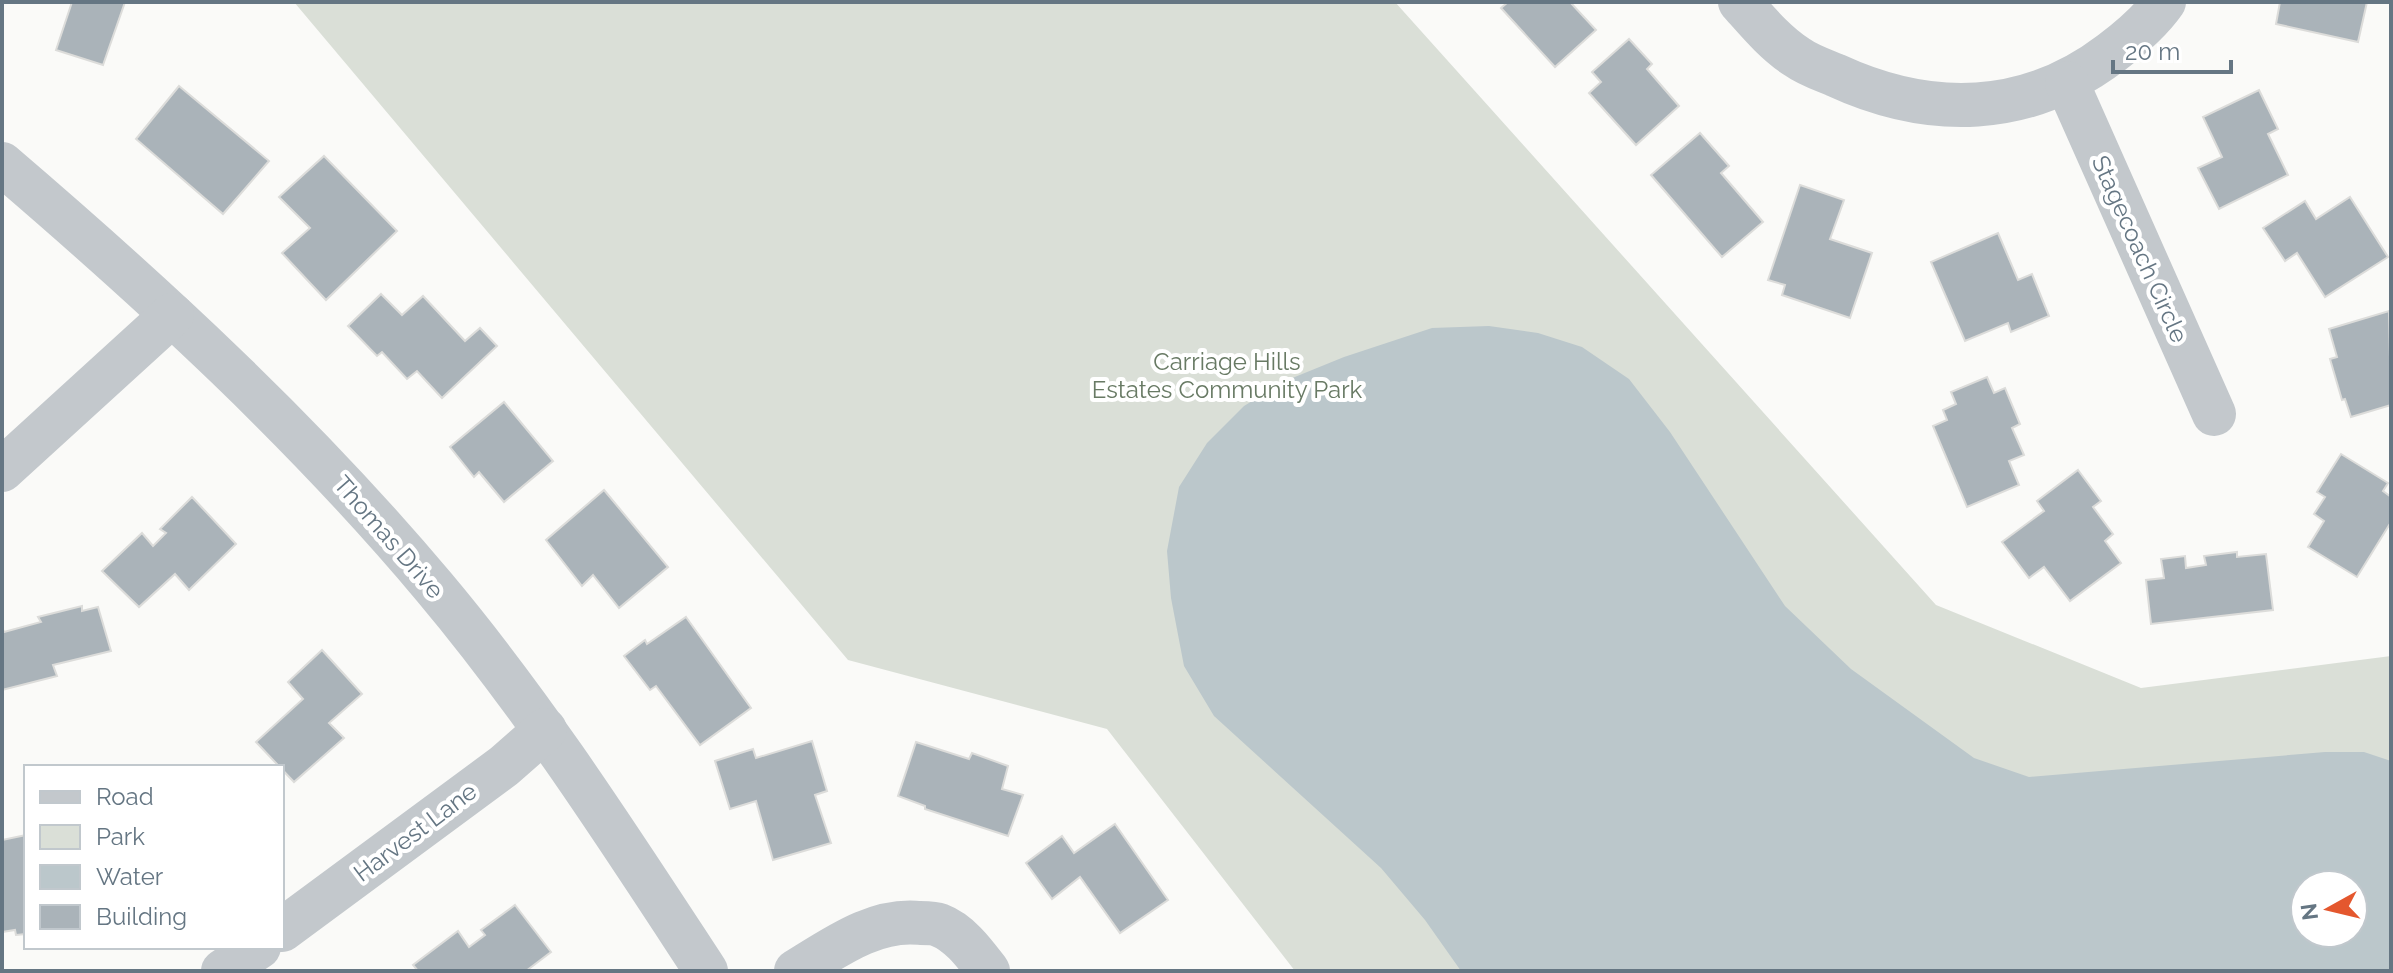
<svg xmlns="http://www.w3.org/2000/svg" width="2393" height="973" viewBox="0 0 2393 973" font-family="Raleway,sans-serif">
  <style>
    .green { fill: #dadfd7; fill-rule: evenodd }
    .water { fill: #bbc7cb; fill-rule: evenodd }
    .building { fill: #aab3b9; stroke: #dcdcda; stroke-width: 2 }
    .lines { fill: none; stroke-linecap: round; stroke-linejoin: round }
    .minor { stroke: #c3c8cc; stroke-width: 44 }
    .labels { text-anchor: middle; dominant-baseline: central; stroke-width: 8; stroke-linejoin: round; paint-order: stroke }
    .street-label { font-size: 24px; fill: #657683; stroke: #fff }
    .park-label { font-size: 24px; fill: #687a64; stroke: #fff }
  </style>
  <rect width="100%" height="100%" fill="#fafaf8"/>
  <!-- green -->
  <path class="green" d="M 294,2 L 1395,2 L 1936,605 L 2141,688 L 2391,656 L 2391,971 L 1295,971 L 1107,729 L 848,660 ZM 2305,885 L 2353,885 L 2353,933 L 2305,933 Z"/>
  <!-- water -->
  <path class="water" d="M 1489,326 L 1538,333 L 1582,347 L 1629,379 L 1670,432 L 1785,606 L 1851,669 L 1974,758 L 2029,777 L 2325,752 L 2364,752 L 2391,761 L 2391,971 L 1461,971 L 1425,920 L 1381,868 L 1214,716 L 1184,666 L 1171,598 L 1167,551 L 1179,487 L 1207,443 L 1244,406 L 1285,381 L 1344,357 L 1432,328 ZM 2305,885 L 2353,885 L 2353,933 L 2305,933 Z"/>
  <!-- building -->
  <g class="building">
    <polygon points="72,2 125,2 103,65 56,50"/>
    <polygon points="1508,2 1570,2 1596,30 1555,67 1501,8"/>
    <polygon points="2280,2 2367,2 2358,42 2276,24"/>
    <polygon points="1629,39 1652,64 1647,69 1679,106 1636,145 1589,93 1601,82 1592,72"/>
    <polygon points="179,86 269,161 223,214 136,139"/>
    <polygon points="2259,90 2278,129 2268,134 2288,175 2219,209 2198,168 2222,157 2203,117"/>
    <polygon points="1700,133 1729,166 1721,173 1763,222 1722,257 1651,175"/>
    <polygon points="324,156 397,231 326,300 282,253 310,228 279,197"/>
    <polygon points="1800,185 1844,200 1830,239 1872,253 1850,318 1782,295 1785,285 1768,280"/>
    <polygon points="2350,197 2388,257 2325,297 2297,253 2285,261 2263,228 2305,201 2316,219"/>
    <polygon points="1998,233 2018,280 2032,274 2049,316 2011,332 2008,323 1965,341 1931,262"/>
    <polygon points="381,294 402,315 423,296 465,341 480,328 497,346 442,398 417,371 407,379 382,352 377,356 348,326"/>
    <polygon points="2389,311 2391,405 2351,417 2345,399 2342,400 2330,359 2337,357 2329,329"/>
    <polygon points="1987,377 1994,393 2005,388 2020,424 2012,428 2024,455 2009,461 2019,485 1967,507 1933,426 1947,420 1943,410 1956,404 1951,392"/>
    <polygon points="504,402 553,461 504,502 479,472 474,477 450,447"/>
    <polygon points="2341,454 2388,483 2383,491 2391,497 2391,522 2357,577 2308,547 2324,521 2314,514 2325,497 2317,492"/>
    <polygon points="2078,470 2101,501 2093,507 2113,534 2105,541 2121,563 2070,601 2044,567 2029,578 2002,542 2044,511 2037,501"/>
    <polygon points="604,490 668,567 619,608 593,575 582,586 546,540"/>
    <polygon points="192,497 236,544 189,590 175,574 139,607 102,571 142,533 153,546 166,533 160,529"/>
    <polygon points="2237,552 2237,557 2266,554 2273,610 2151,624 2146,580 2164,578 2161,559 2185,556 2186,568 2206,565 2204,556"/>
    <polygon points="82,606 82,611 98,607 111,651 53,665 57,676 2,690 2,627 4,632 41,622 38,617"/>
    <polygon points="686,617 751,708 700,745 656,686 650,690 624,656 645,640 647,644"/>
    <polygon points="322,650 362,694 329,723 344,738 294,782 256,742 303,699 288,682"/>
    <polygon points="812,741 827,791 815,795 831,843 773,860 756,801 730,809 715,761 753,749 756,758"/>
    <polygon points="916,742 969,759 972,753 1008,766 1002,789 1023,795 1008,836 925,809 925,806 898,796"/>
    <polygon points="1115,824 1168,900 1120,933 1080,877 1052,899 1026,863 1062,836 1074,853"/>
    <polygon points="26,835 26,934 16,935 15,930 2,932 2,840"/>
    <polygon points="515,905 551,952 526,971 418,971 413,965 458,931 469,947 485,935 481,930"/>
  </g>
  <g class="lines">
    <!-- minor -->
    <g class="minor">
      <path d="M 1740,2 C 1757,21 1775,43 1797,57 C 1808,65 1823,70 1835,75 C 1930,119 2027,117 2111,53 C 2131,38 2150,22 2164,2"/>
      <polyline points="2067,83 2214,414"/>
      <path d="M 2,164 C 155,295 304,432 434,587 C 535,707 620,840 706,971"/>
      <polyline points="2,470 172,315"/>
      <polyline points="282,930 504,766 545,730"/>
      <polyline points="223,971 259,947"/>
      <path d="M 796,971 C 834,948 874,918 920,923 C 926,923 934,923 939,925 C 960,933 975,954 988,971"/>
    </g>
  </g>
  <g class="labels">
    <!-- street labels -->
    <g class="street-label">
      <text transform="translate(2140 249) rotate(66)">Stagecoach Circle</text>
      <text transform="translate(389 537) rotate(49)">Thomas Drive</text>
      <text transform="translate(415 832) rotate(-37)">Harvest Lane</text>
    </g>
    <!-- park labels -->
    <g class="park-label">
      <text x="1227" y="361">Carriage Hills<tspan x="1227" dy="28">Estates Community Park</tspan></text>
    </g>
  </g>
  <!-- border -->
  <rect width="2393" height="973" fill="none" stroke="#657683" stroke-width="8"/>
  <!-- legend -->
  <rect x="24" y="765" width="260" height="184" fill="#ffffff" stroke="#c1c8cd" stroke-width="2"/>
  <rect x="40" y="791" width="40" height="12" fill="#c3c8cc" stroke="#c1c8cd" stroke-width="2"/>
  <text x="96" y="805" font-size="24" fill="#657683">Road</text>
  <rect x="40" y="825" width="40" height="24" fill="#dadfd7" stroke="#c1c8cd" stroke-width="2"/>
  <text x="96" y="845" font-size="24" fill="#657683">Park</text>
  <rect x="40" y="865" width="40" height="24" fill="#bbc7cb" stroke="#c1c8cd" stroke-width="2"/>
  <text x="96" y="885" font-size="24" fill="#657683">Water</text>
  <rect x="40" y="905" width="40" height="24" fill="#aab3b9" stroke="#c1c8cd" stroke-width="2"/>
  <text x="96" y="925" font-size="24" fill="#657683">Building</text>
  <!-- north arrow -->
  <g transform="translate(2329 909) rotate(262)"><circle r="38" fill="#ffffff" stroke="#c1c8cd" stroke-width="2"/>
  <path d="M0-6L14 30L0 20L-14 30Z" fill="#e4572e"/>
  <text y="-12" font-size="22" font-weight="bold" text-anchor="middle" fill="#657683">N</text>
  </g>
  <!-- scale -->
  <path d="M2113 60v12h118v-12" fill="none" stroke="#657683" stroke-width="4"/>
  <text x="2125" y="60" font-size="24" fill="#657683" stroke="#ffffff" stroke-width="6" paint-order="stroke">20 m</text>
</svg>
